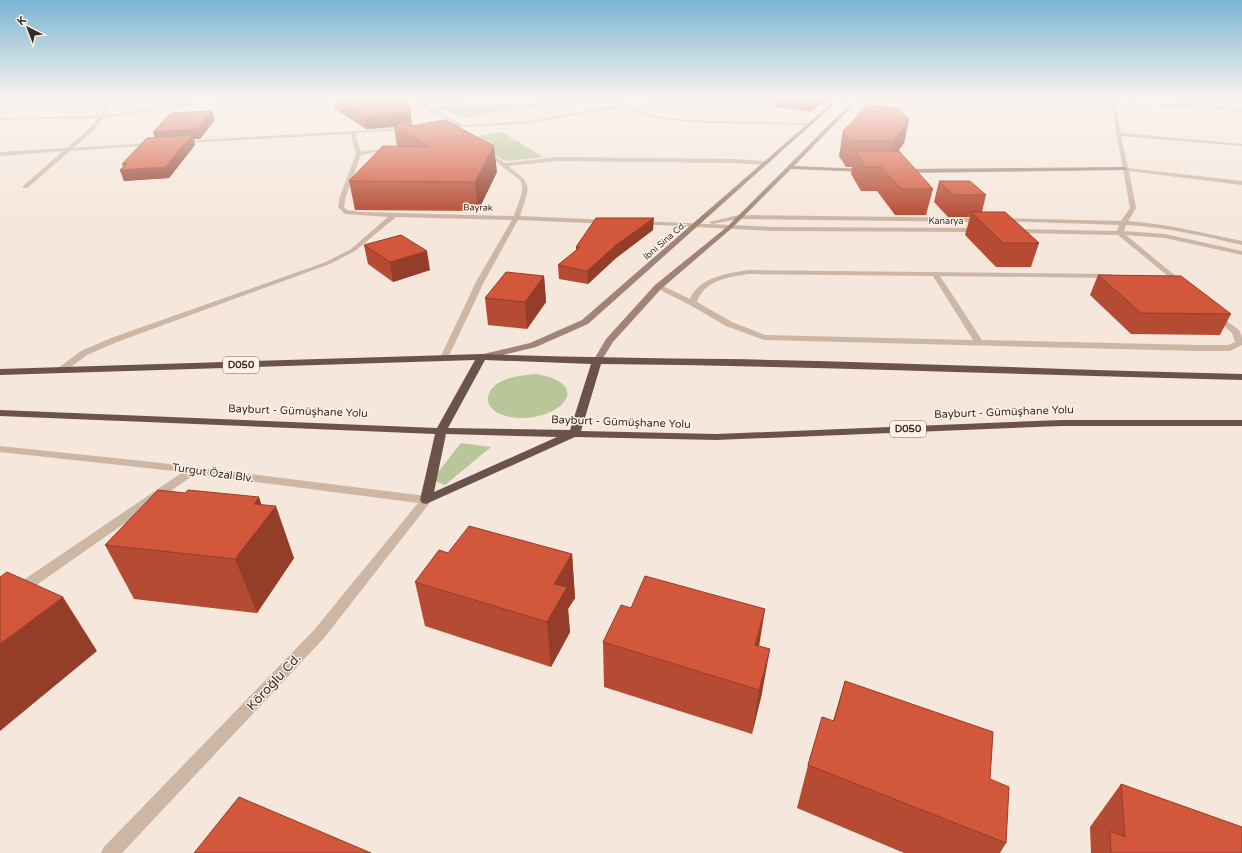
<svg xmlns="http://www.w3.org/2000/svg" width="1242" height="853" viewBox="0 0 1242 853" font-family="'Varela Round',sans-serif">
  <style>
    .green { fill: #b9c699 }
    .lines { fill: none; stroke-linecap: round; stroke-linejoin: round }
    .minor { fill: #ceb6a5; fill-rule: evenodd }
    .secondary { fill: #a28476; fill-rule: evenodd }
    .trunk { fill: #6c534a; fill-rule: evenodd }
    .wall { fill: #b54b33 }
    .shaded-wall { fill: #943d29 }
    .building { fill: #d3573b; stroke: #943d29 }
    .labels { text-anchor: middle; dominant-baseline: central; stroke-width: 3; stroke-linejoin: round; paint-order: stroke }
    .far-street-label { font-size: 9px; fill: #392c27; stroke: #fcf2e8 }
    .shield { fill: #fcf2e8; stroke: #746761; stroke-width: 1 }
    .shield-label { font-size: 10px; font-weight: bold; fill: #392c27 }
    .street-label { font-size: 11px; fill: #392c27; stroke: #fcf2e8 }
    .near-street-label { font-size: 13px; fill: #392c27; stroke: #fcf2e8 }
  </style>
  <rect width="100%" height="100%" fill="#f5e7db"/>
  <!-- green -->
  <g class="green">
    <polygon points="491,99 526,99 541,105 462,118 439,107"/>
    <polygon points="502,132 543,157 511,161 503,160 476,140 479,136"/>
    <path d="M 536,374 C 604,386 547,430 503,415 C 484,409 483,392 500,382 C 511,376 524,375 536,374 Z"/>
    <polygon points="461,443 491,447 445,485 432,480"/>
  </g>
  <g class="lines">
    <!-- minor -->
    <g class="minor">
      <polygon points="100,99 104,99 108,104 109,110 105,115 223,99 234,99 103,118 93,131 73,148 152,143 154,144 152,145 70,151 27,188 23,188 23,186 63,151 0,156 0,152 67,148 89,129 98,118 0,120 0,118 100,116 105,110 104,104"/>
      <polygon points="415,99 420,99 432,108 463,125 529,121 651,99 660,99 622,107 665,118 709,121 807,123 809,124 807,125 709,123 665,120 617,108 524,124 443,128 441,126 456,125 428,110"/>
      <path d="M 1082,99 L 1114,99 L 1242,109 L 1242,111 L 1115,102 L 1121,133 L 1242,144 L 1242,146 L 1121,136 L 1128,168 L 1242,181 L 1242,185 L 1129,171 L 1136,208 L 1128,221 C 1167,224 1204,233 1242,241 L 1242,245 C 1204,236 1165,227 1126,225 L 1124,231 L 1165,234 L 1242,251 L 1242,255 L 1165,238 L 1126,235 L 1183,282 L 1184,284 L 1180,286 L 1118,235 L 1014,233 L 1011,231 L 1014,229 L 1117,231 L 1119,225 L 999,221 L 999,219 L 1001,218 L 1121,221 L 1130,208 L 1111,102 Z"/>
      <path d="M 409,128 L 407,130 L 355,133 L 361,152 L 393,147 L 395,148 L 361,155 L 346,196 L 344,207 L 347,210 L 361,212 L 514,216 C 517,205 526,190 520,180 L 483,152 L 483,150 L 485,149 L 505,163 L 558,157 L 733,159 L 766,161 L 769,163 L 766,165 L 733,163 L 558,161 L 508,166 C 535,186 529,186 520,216 L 608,220 L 611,222 L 608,224 L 518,220 L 484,282 L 447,360 L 441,360 L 440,358 L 476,282 L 512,220 L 396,217 L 355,251 L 330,264 L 117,342 L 87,355 L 64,372 L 58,372 L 57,370 L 58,368 L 81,351 L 111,338 L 326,262 L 351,249 L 388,217 L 345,214 L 338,207 L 340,196 L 356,154 L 351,134 L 182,143 L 180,141 Z"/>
      <polygon points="739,215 981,218 984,220 981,222 739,219 712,224 709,222"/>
      <polygon points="640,221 774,227 980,228 983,230 980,232 774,231 638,224 637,223"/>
      <path d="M 749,270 L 1111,274 L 1115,276 L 1114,278 L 940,276 L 982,340 L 1198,345 L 1228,345 L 1235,342 L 1232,333 L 1212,315 L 1216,313 L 1239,330 L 1242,337 L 1242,345 L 1230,351 L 1198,351 L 764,340 L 726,326 L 690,305 L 654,287 L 658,285 L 661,285 L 690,299 C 699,277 728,273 749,270 ZM 749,274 L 933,276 L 973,340 L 765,335 L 732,322 L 697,302 C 704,280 729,277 749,274 Z"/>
      <polygon points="0,446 162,463 426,496 430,497 432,500 324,638 122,853 101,853 104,847 314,630 418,503 195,474 5,607 0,608 0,596 183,472 0,452"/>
    </g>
    <!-- secondary -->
    <g class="secondary">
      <polygon points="836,99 840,99 588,324 536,347 482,360 479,359 478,357 479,355 530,343 582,320"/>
      <polygon points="855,99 859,99 794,166 865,169 867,170 867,172 791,169 732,228 661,289 613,342 600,363 594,363 593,361 606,339 655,285 728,226"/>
      <polygon points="1125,167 1127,168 1127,170 903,173 900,171 903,169"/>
    </g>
    <!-- trunk -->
    <path class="trunk" d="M 482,354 C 564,357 645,358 726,359 C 898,362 1070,370 1242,374 L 1242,380 C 1028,375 815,366 601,364 L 581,431 L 716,434 L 1062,420 L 1242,420 L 1242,426 L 1062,426 L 716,440 L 575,437 L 426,504 L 422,503 L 420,500 L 435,434 L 0,416 L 0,410 L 437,428 L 475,360 L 0,375 L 0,369 ZM 485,360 L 591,364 L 570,430 L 448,428 ZM 446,434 L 557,437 L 434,492 Z"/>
  </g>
  <!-- wall -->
  <g class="wall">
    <polygon points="333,99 409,99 412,126 497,172 478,211 355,210 349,181 397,147 394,127 366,129 335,109"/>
    <polygon points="777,99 827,99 810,112 776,107"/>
    <polygon points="909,119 904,143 898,151 933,189 926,215 895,215 877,191 861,191 851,174 852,167 846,167 839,156 843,131"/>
    <polygon points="215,120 200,139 194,139 195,145 169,178 124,181 120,170 123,167 122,164"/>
    <polygon points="939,181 986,195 982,212 1039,243 1031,267 996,267 965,235 970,217 948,217 934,202"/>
    <polygon points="653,230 616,258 588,284 559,279 558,265 576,251 576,247"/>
    <polygon points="364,245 430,270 393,282 368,264"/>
    <polygon points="1098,275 1231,314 1220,335 1131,334 1090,295"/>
    <polygon points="544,276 546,302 527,329 488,325 485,298"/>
    <polygon points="185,493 261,504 294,558 257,613 134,599 105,545"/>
    <polygon points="448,553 572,554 575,598 568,609 570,632 551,667 425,626 415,582"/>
    <polygon points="603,642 759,646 762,693 752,734 604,687"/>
    <polygon points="845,681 990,779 1006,843 1000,853 904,853 797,808 808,765 833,721"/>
    <polygon points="1121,784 1242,853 1091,853 1090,827"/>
  </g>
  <!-- shaded-wall -->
  <g class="shaded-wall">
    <polygon points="409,99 410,105 412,126 394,125 394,127 366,129 364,116"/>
    <polygon points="812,99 827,99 810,112"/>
    <polygon points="212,111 215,120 200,139 194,139 195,145 169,178 124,181 120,170 156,142 153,132"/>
    <polygon points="909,119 904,143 887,166 893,141"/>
    <polygon points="494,146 497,172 478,211 475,182"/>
    <polygon points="654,218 653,230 616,258 588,284 587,271 616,245"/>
    <polygon points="427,251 430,270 393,282 390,262"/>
    <polygon points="544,276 546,302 527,329 525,302"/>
    <polygon points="259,497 266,518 276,506 294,558 257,613 235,559 254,504"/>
    <polygon points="572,554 575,598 568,609 570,632 551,667 547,622 554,584"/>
    <polygon points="63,597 97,651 0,731 0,644"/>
    <polygon points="765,609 758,653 755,645"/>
    <polygon points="770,649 762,693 752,734 759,690"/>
  </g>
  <!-- building -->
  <g class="building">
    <polygon points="336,99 409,99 410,113 364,116"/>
    <polygon points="868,105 897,108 909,119 893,141 851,141 843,131"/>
    <polygon points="212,111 197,129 153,132 171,113"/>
    <polygon points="445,120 494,146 475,182 349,181 383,146 430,147 394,125 410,122 411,126"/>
    <polygon points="192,135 165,167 120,170 127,163 122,164 147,138"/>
    <polygon points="855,151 899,151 933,189 901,189 881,167 866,167"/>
    <polygon points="939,181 970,181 986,195 953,195"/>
    <polygon points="971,212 1005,212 1039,243 1003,243"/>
    <polygon points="596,218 654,218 616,245 587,271 558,265 580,247 576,247"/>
    <polygon points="401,235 427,251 390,262 364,245"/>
    <polygon points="506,272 544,276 525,302 485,298"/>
    <polygon points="1098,275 1181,276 1231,314 1141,313"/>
    <polygon points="158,490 185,493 188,490 259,497 254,504 276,506 235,559 105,545"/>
    <polygon points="469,526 572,554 554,584 567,587 547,622 415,582 439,550 448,553"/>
    <polygon points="7,572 63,597 0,644 0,577"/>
    <polygon points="645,576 765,609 755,645 770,649 759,690 603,642 621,605 631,608"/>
    <polygon points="845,681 993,732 990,779 1009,787 1006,843 808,765 822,717 834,721"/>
    <polygon points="1121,784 1242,827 1242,853 1111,853 1110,831 1125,837"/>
    <polygon points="239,797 371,853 194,853"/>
  </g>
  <!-- sky -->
  <linearGradient id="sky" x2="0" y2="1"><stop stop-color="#7bb4d3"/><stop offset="0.45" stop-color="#faf4ef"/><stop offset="1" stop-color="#faf4ef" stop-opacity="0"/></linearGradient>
  <rect width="1242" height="218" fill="url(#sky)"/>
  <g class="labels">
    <!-- far-street labels -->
    <g class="far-street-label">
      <text transform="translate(478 208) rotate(1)">Bayrak</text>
      <text x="946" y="221">Kanarya</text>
      <text transform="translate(665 241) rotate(-41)">İbni Sina Cd.</text>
    </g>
    <!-- shield labels -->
    <g class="shield">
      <rect x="223" y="357" width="36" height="16" rx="3"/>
      <rect x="890" y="421" width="36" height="16" rx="3"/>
    </g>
    <g class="shield-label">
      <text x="241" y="365">D050</text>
      <text x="908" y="429">D050</text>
    </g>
    <!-- street labels -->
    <g class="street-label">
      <text transform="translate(298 411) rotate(2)">Bayburt - Gümüşhane Yolu</text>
      <text transform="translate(1004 412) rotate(-2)">Bayburt - Gümüşhane Yolu</text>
      <text transform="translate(621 422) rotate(2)">Bayburt - Gümüşhane Yolu</text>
      <text transform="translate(213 473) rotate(8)">Turgut Özal Blv.</text>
    </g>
    <!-- near-street labels -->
    <g class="near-street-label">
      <text transform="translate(274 682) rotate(-47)">Köroğlu Cd.</text>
    </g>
  </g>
  <!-- north arrow -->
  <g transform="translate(28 28) rotate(318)" stroke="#fcf2e8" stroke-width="3" paint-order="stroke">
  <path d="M0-3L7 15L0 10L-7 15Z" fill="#392c27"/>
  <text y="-6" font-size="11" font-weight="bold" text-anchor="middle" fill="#392c27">K</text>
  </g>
</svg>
